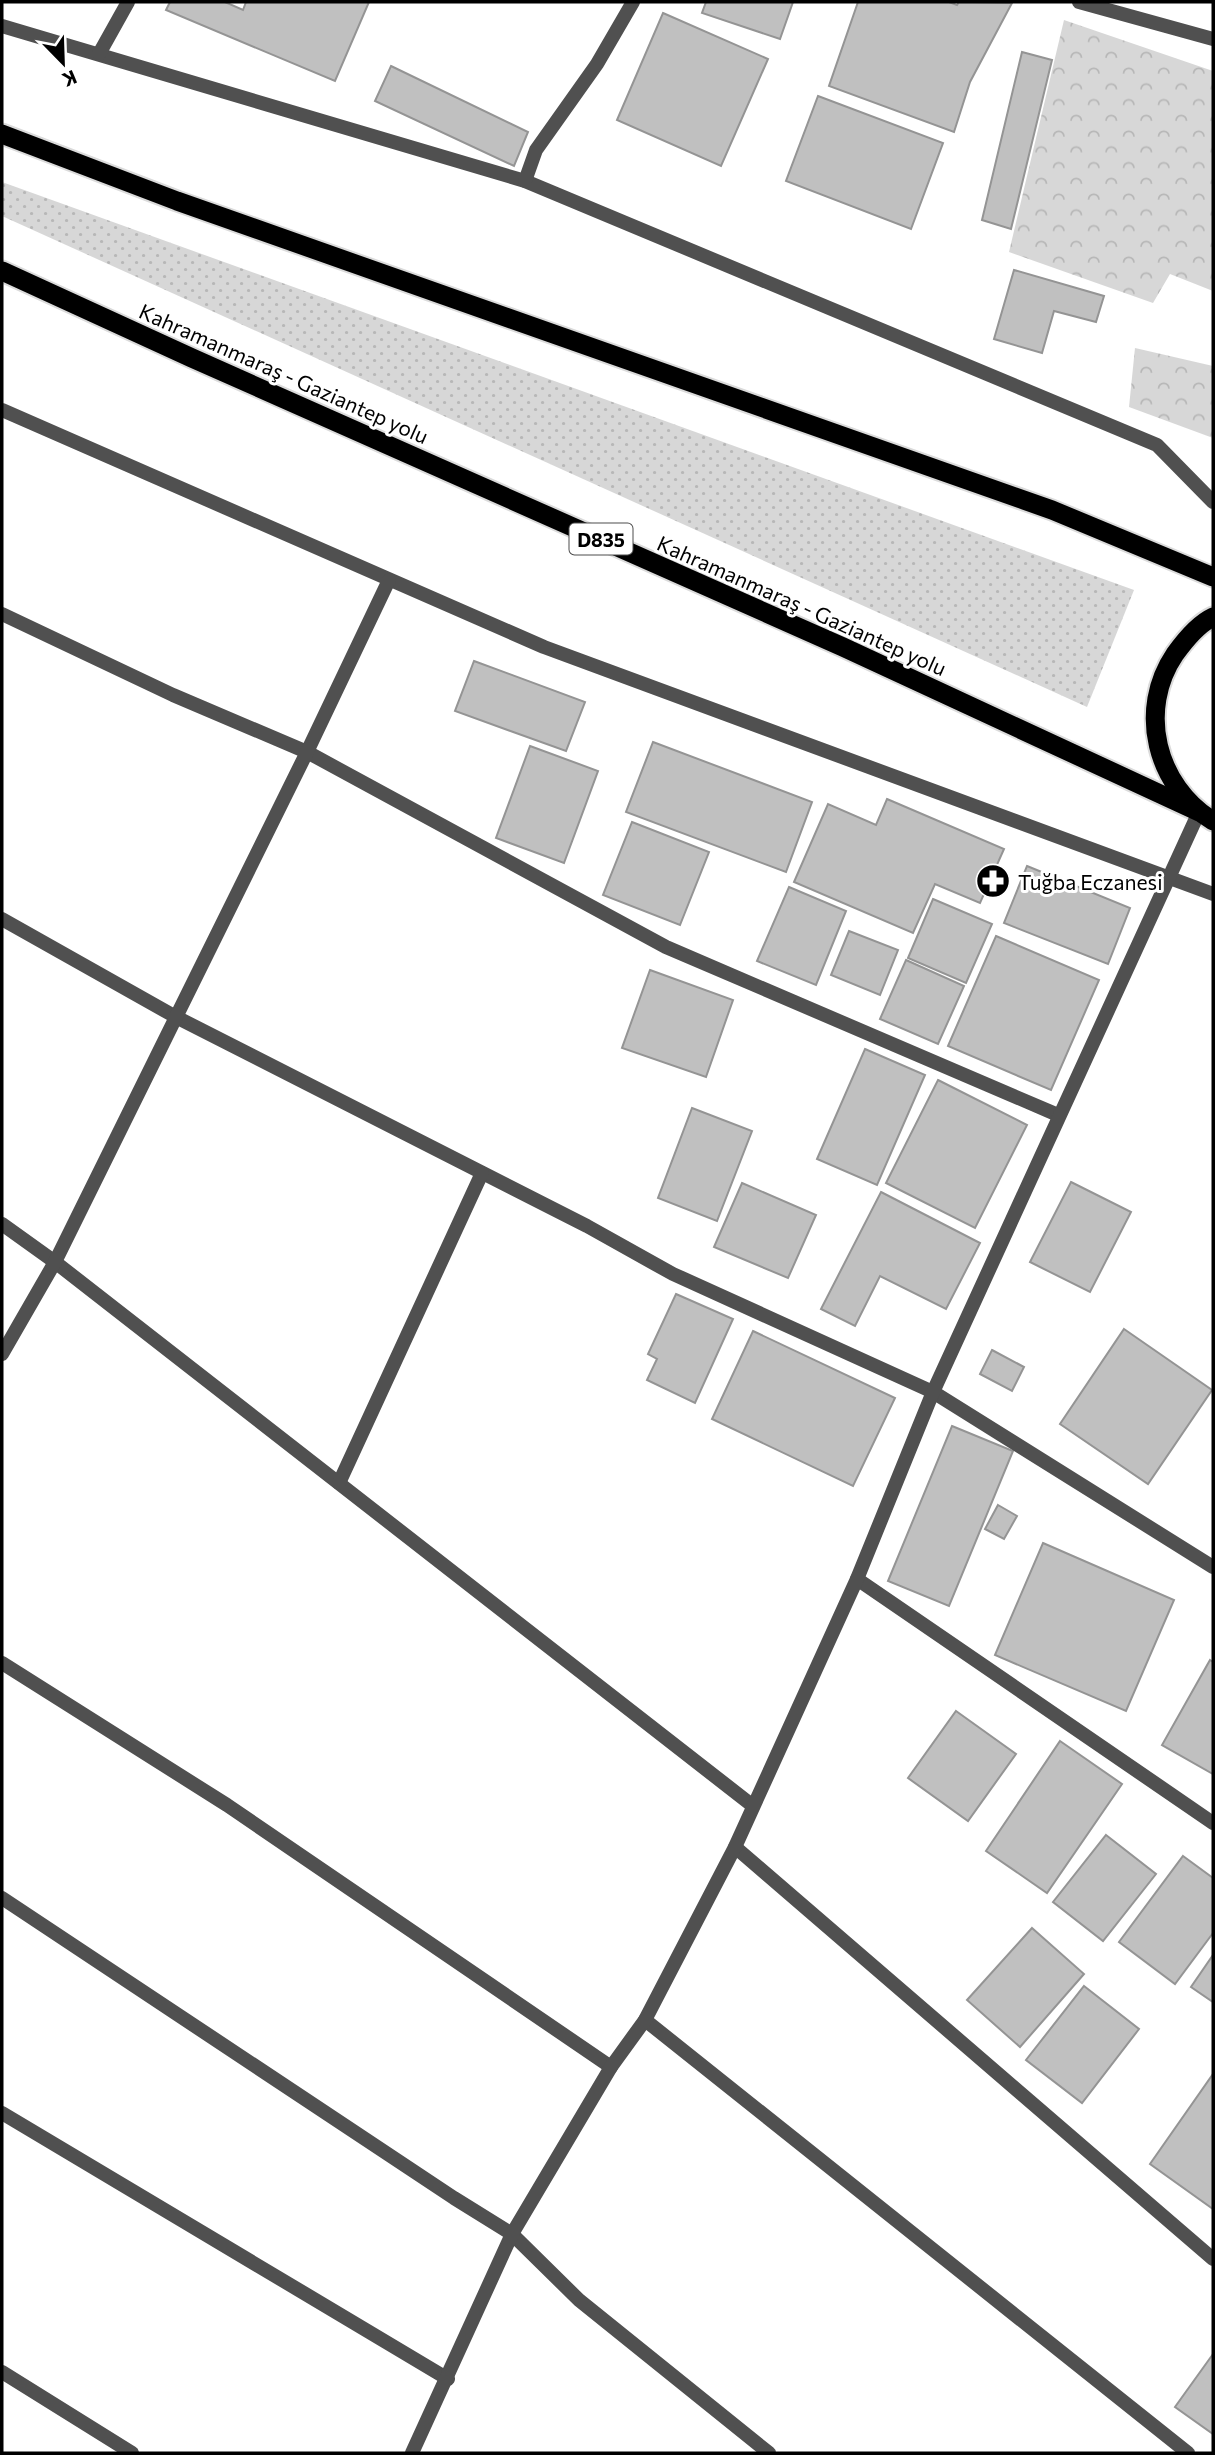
<svg xmlns="http://www.w3.org/2000/svg" width="1215" height="2455" viewBox="0 0 1215 2455" font-family="Commissioner,sans-serif">
  <style>
    .forest { fill: url(#forest-crowns) }
    .park { fill: url(#park-dots) }
    .building { fill: #c0c0c0; stroke: #949494; stroke-width: 2 }
    .lines { fill: none; stroke-linecap: round; stroke-linejoin: round }
    .trunk-casing { stroke: #dbdbdb; stroke-width: 23 }
    .service { stroke: #505050; stroke-width: 14 }
    .minor { stroke: #505050; stroke-width: 14 }
    .tertiary { stroke: #505050; stroke-width: 14 }
    .trunk { stroke: #000; stroke-width: 19 }
    .labels { text-anchor: middle; dominant-baseline: central; stroke-width: 6; stroke-linejoin: round; paint-order: stroke }
    .shield { fill: #fff; stroke: #4c4c4c; stroke-width: 2 }
    .shield-label { font-size: 19px; font-weight: bold; fill: #000 }
    .street-label { font-size: 21px; fill: #000; stroke: #fff }
    .poi-label { font-size: 21px; fill: #000; stroke: #fff; text-anchor: start }
  </style>
  <defs>
    <pattern id="forest-crowns" width="20" height="18" patternUnits="userSpaceOnUse" patternTransform="scale(1.75)"><rect width="20" height="18" fill="#d7d7d7"/><path d="M2 6a3 3 0 1 1 6 0M12 15a3 3 0 1 1 6 0" fill="none" stroke="#b7b7b7"/></pattern>
    <pattern id="park-dots" width="8" height="8" patternUnits="userSpaceOnUse" patternTransform="scale(1.75)"><rect width="8" height="8" fill="#d7d7d7"/><path d="M2 2h.1M6 6h.1" fill="none" stroke="#b7b7b7" stroke-width="1.8" stroke-linecap="round"/></pattern>
  </defs>
  <rect width="100%" height="100%" fill="#fff"/>
  <!-- forest -->
  <g class="forest">
    <polygon points="1064,20 1213,71 1213,291 1170,274 1153,303 1009,252"/>
    <polygon points="1135,348 1213,366 1213,438 1129,407"/>
  </g>
  <!-- park -->
  <polygon class="park" points="2,182 1134,590 1087,707 2,216"/>
  <!-- building -->
  <g class="building">
    <polygon points="170,2 225,2 243,10 246,2 369,2 335,81 166,10"/>
    <polygon points="706,2 793,2 780,39 702,13"/>
    <polygon points="858,2 949,2 957,5 959,2 1012,3 970,82 954,132 829,86"/>
    <polygon points="663,13 768,59 721,166 617,120"/>
    <polygon points="1022,52 1052,60 1011,229 982,220"/>
    <polygon points="391,66 528,132 514,166 375,101"/>
    <polygon points="818,96 943,143 911,229 786,181"/>
    <polygon points="1014,270 1104,296 1096,322 1054,311 1042,353 994,339"/>
    <polygon points="474,661 585,702 566,751 455,711"/>
    <polygon points="653,742 812,802 786,872 626,812"/>
    <polygon points="530,746 598,771 564,863 496,838"/>
    <polygon points="887,799 1004,849 980,903 935,884 913,933 794,882 828,804 876,825"/>
    <polygon points="632,822 709,852 680,925 603,895"/>
    <polygon points="1027,866 1130,908 1108,964 1004,923"/>
    <polygon points="789,887 846,911 816,985 757,961"/>
    <polygon points="933,899 992,924 966,983 908,958"/>
    <polygon points="849,931 898,950 880,995 831,975"/>
    <polygon points="996,936 1099,980 1051,1090 948,1046"/>
    <polygon points="906,960 964,986 938,1044 880,1019"/>
    <polygon points="650,970 733,1000 706,1077 622,1048"/>
    <polygon points="865,1049 925,1075 877,1185 817,1159"/>
    <polygon points="938,1080 1027,1125 975,1228 886,1183"/>
    <polygon points="692,1108 752,1131 717,1221 658,1198"/>
    <polygon points="1071,1182 1131,1212 1090,1292 1030,1262"/>
    <polygon points="742,1183 816,1215 788,1278 714,1247"/>
    <polygon points="881,1192 980,1243 946,1309 880,1276 855,1326 821,1309"/>
    <polygon points="676,1294 733,1319 695,1403 647,1380 657,1359 648,1354"/>
    <polygon points="1124,1329 1212,1390 1148,1484 1060,1424"/>
    <polygon points="753,1331 895,1398 853,1486 712,1419"/>
    <polygon points="992,1350 1024,1367 1012,1391 980,1374"/>
    <polygon points="952,1426 1013,1451 949,1606 888,1581"/>
    <polygon points="998,1505 1017,1516 1004,1539 985,1529"/>
    <polygon points="1043,1543 1174,1600 1126,1711 995,1655"/>
    <polygon points="1210,1660 1213,1662 1213,1774 1162,1745"/>
    <polygon points="956,1711 1016,1754 968,1821 908,1778"/>
    <polygon points="1060,1741 1122,1784 1047,1893 986,1851"/>
    <polygon points="1106,1835 1156,1874 1103,1941 1053,1902"/>
    <polygon points="1183,1856 1213,1878 1213,1933 1175,1984 1119,1942"/>
    <polygon points="1032,1928 1084,1974 1020,2047 967,2000"/>
    <polygon points="1213,1955 1213,2002 1191,1987"/>
    <polygon points="1084,1986 1139,2029 1082,2103 1026,2060"/>
    <polygon points="1213,2074 1213,2209 1150,2164"/>
    <polygon points="1213,2354 1213,2434 1175,2407"/>
  </g>
  <g class="lines">
    <!-- trunk casing -->
    <g class="trunk-casing">
      <g id="trunk">
        <polyline points="2,134 177,201 1052,510 1213,577"/>
        <polyline points="2,271 192,358 843,647 1199,812"/>
        <path d="M 1213,617 C 1198,624 1185,640 1175,654 C 1137,710 1156,786 1213,821"/>
      </g>
    </g>
    <!-- service -->
    <polyline class="service" points="2,26 525,181 1157,445 1213,502"/>
    <!-- minor -->
    <g class="minor">
      <polyline points="1079,2 1213,39"/>
      <polyline points="99,54 128,2"/>
      <polyline points="525,181 536,150 597,64 633,2"/>
      <polyline points="2,410 544,647 1213,894"/>
      <polyline points="2,614 173,695 307,752 666,947 1058,1115"/>
      <polyline points="2,919 176,1017 587,1226 673,1274 933,1392 1213,1567"/>
      <polyline points="2,1224 55,1262 753,1806"/>
      <polyline points="2,1354 55,1262 307,752 389,580"/>
      <polyline points="339,1483 482,1173"/>
      <polyline points="857,1579 1213,1823"/>
      <polyline points="2,1663 227,1805 611,2067"/>
      <polyline points="735,1847 1213,2259"/>
      <polyline points="2,1898 454,2198 512,2234 579,2300 769,2453"/>
      <polyline points="645,2020 1188,2453"/>
      <polyline points="2,2113 448,2379"/>
      <polyline points="2,2372 132,2453"/>
    </g>
    <!-- tertiary -->
    <polyline class="tertiary" points="412,2453 512,2234 611,2067 645,2020 735,1847 857,1579 933,1392 1199,812"/>
    <!-- trunk -->
    <use href="#trunk" class="trunk"/>
  </g>
  <!-- icons -->
  <defs>
    <g id="pharmacy-disc" transform="scale(1.75)"><circle r="9.5" fill="#000" stroke="#fff"/><path d="M-2-6h4v4h4v4h-4v4h-4v-4h-4v-4h4Z" fill="#fff"/></g>
  </defs>
  <g fill-rule="evenodd">
    <use href="#pharmacy-disc" x="993" y="881"/>
  </g>
  <g class="labels">
    <!-- shield labels -->
    <rect class="shield" x="569.5" y="523.5" width="63" height="31" rx="5"/>
    <g class="shield-label">
      <text x="601" y="539">D835</text>
    </g>
    <!-- street labels -->
    <g class="street-label">
      <text transform="translate(284 373) rotate(24)">Kahramanmaraş - Gaziantep yolu</text>
      <text transform="translate(802 605) rotate(24)">Kahramanmaraş - Gaziantep yolu</text>
    </g>
    <!-- poi labels -->
    <g class="poi-label">
      <text x="1018" y="881">Tuğba Eczanesi</text>
    </g>
  </g>
  <!-- border -->
  <rect width="1215" height="2455" fill="none" stroke="#000000" stroke-width="7"/>
  <!-- north arrow -->
  <g transform="translate(63 63) rotate(157)" stroke="#ffffff" stroke-width="5" paint-order="stroke">
  <path d="M0-5L12 26L0 18L-12 26Z" fill="#000000"/>
  <text y="-10" font-size="19" font-weight="bold" text-anchor="middle" fill="#000000">K</text>
  </g>
</svg>
